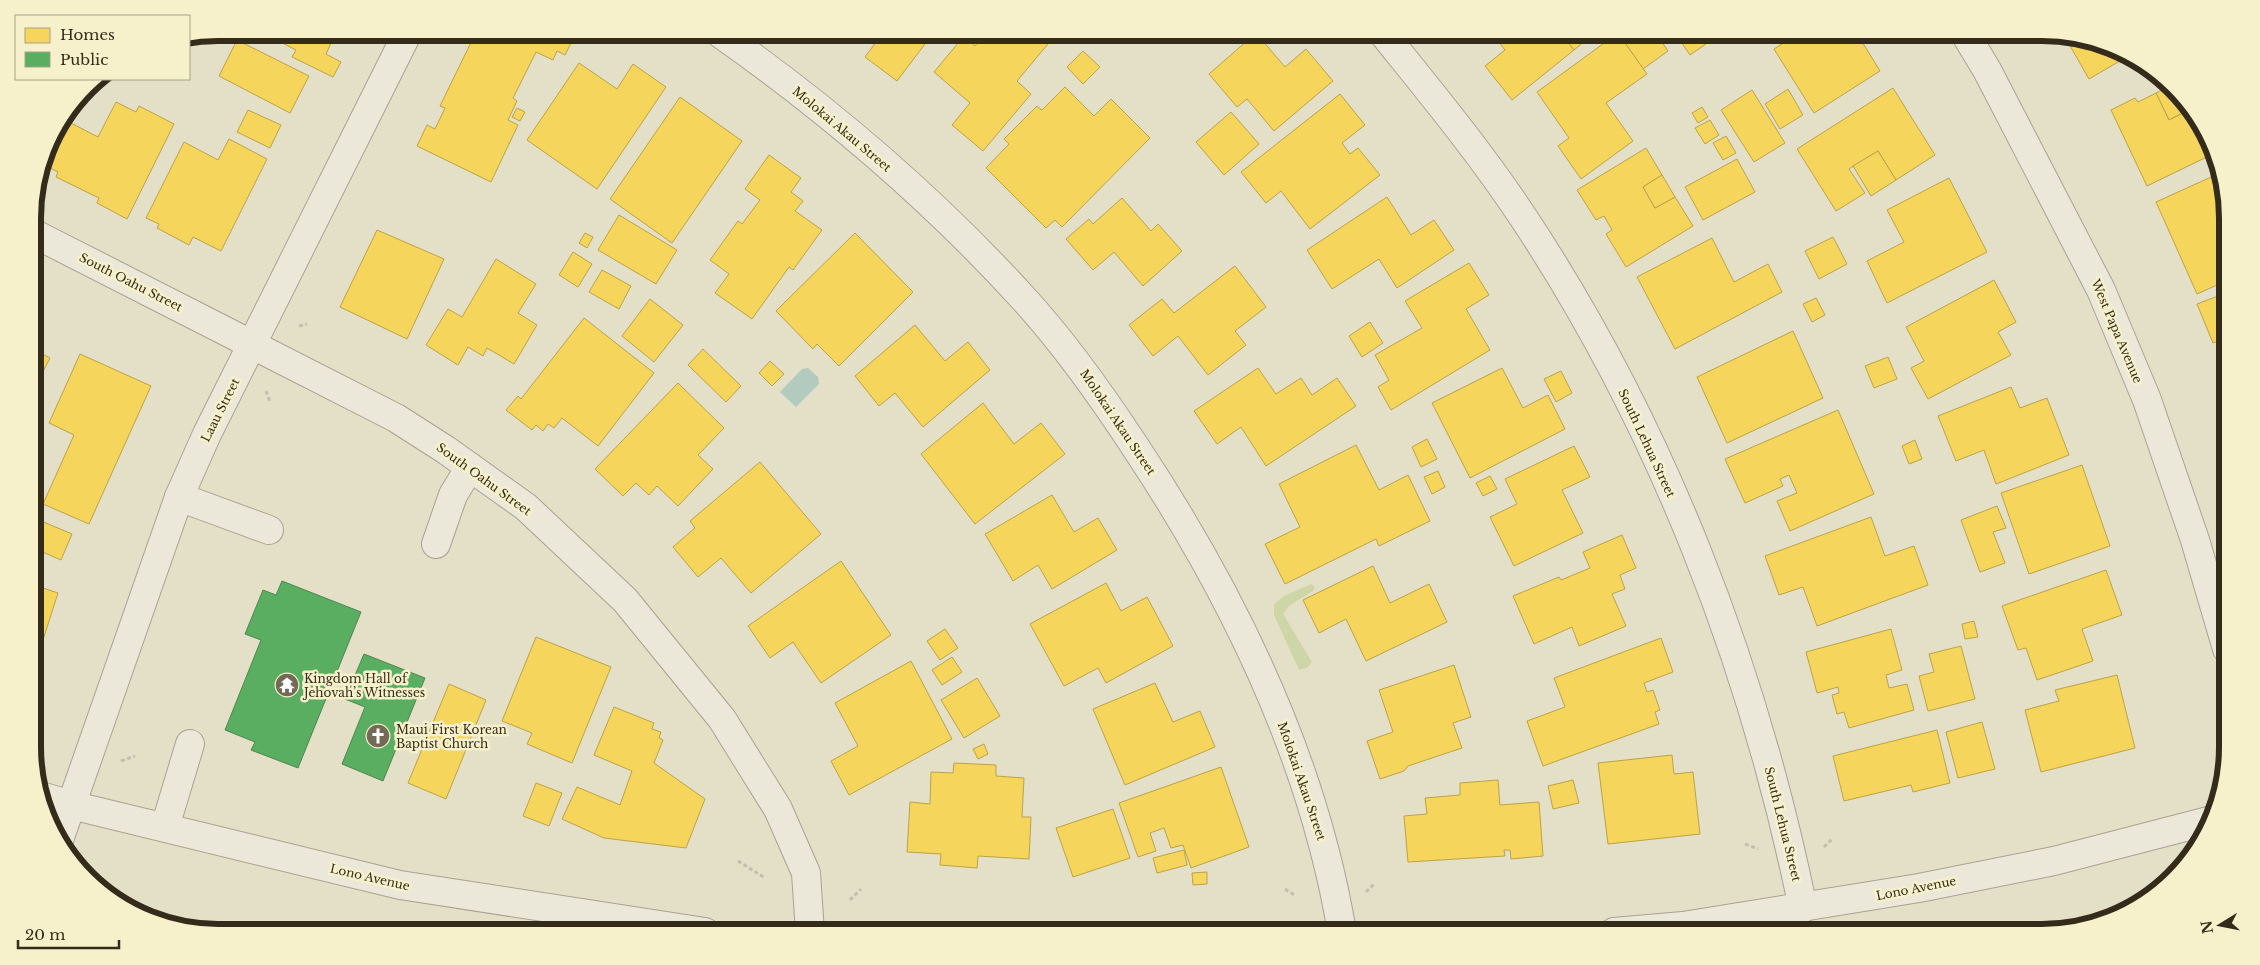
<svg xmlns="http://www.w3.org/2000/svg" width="2260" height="965" viewBox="0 0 2260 965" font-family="'Libre Baskerville',serif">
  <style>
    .green { fill: #ced6a8 }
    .water { fill: #b3cabf }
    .homes { fill: #f6d55c; stroke: #bca248 }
    .public { fill: #5aae61; stroke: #4f874c }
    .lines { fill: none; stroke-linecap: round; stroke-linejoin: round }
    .minor-casing { stroke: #a7a391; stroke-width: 30 }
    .path { stroke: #c3bfb0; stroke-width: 3; stroke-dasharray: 4 2.5; stroke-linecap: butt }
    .minor { stroke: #ebe8d9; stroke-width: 28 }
    .labels { text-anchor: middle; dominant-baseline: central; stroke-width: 5; stroke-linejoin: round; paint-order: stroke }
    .street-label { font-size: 12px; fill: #352b1a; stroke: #f6f1cb }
    .poi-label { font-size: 12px; fill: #352b1a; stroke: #f6f1cb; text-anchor: start }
    .rim { fill: none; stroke: #352b1a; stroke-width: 6 }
  </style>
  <rect width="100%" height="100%" fill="#e3e0c7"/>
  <!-- green -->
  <polygon class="green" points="1311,584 1315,587 1313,591 1289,606 1283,614 1312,662 1307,668 1299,670 1274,615 1274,604 1284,596"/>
  <!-- water -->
  <polygon class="water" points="808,368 818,377 819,384 796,407 780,392 802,369"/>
  <!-- homes -->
  <g class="homes">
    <polygon points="261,32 336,32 326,54 341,62 333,77 292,57 296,50"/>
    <polygon points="476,32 570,32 575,35 565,55 557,51 553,60 536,52 513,98 517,101 508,120 518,125 491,182 417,146 427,125 435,129 445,108 440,106"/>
    <polygon points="880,32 934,32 897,81 865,57 882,34"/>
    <polygon points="987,32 1058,32 1017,81 1031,94 983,151 952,125 970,103 934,72 964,36 975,46"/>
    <polygon points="1491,32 1560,32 1574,50 1512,100 1485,66 1505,50"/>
    <polygon points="1560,32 1596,32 1574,50"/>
    <polygon points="1655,32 1668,51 1643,69 1618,33"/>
    <polygon points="1682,32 1723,32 1690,55 1677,36"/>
    <polygon points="1739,32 1750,32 1743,38"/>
    <polygon points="1801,32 1856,32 1880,71 1814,113 1774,49"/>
    <polygon points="1256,33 1285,67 1306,49 1333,81 1274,131 1247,99 1237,107 1209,74"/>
    <polygon points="1618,33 1647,74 1606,103 1633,141 1581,179 1558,146 1569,138 1537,92"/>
    <polygon points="2065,37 2113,46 2121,51 2125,58 2089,79"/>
    <polygon points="237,40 309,76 290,113 219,76"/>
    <polygon points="1083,51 1100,67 1083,84 1067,67"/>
    <polygon points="579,63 617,89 633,64 666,87 597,189 527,140"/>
    <polygon points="2170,86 2191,109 2169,120 2156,93"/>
    <polygon points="1065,87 1094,116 1111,99 1150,138 1062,227 1055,220 1046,228 986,168 1009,144 1004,139 1037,106 1042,110"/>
    <polygon points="1893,88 1935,155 1896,180 1878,151 1849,169 1865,193 1836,211 1797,149"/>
    <polygon points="1788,89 1803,115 1780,129 1765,104"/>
    <polygon points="1752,90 1785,143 1754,162 1721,110"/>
    <polygon points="2156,93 2169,120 2191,109 2213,147 2215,153 2147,186 2111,110 2135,98 2138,102"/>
    <polygon points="1340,94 1365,125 1342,143 1350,154 1358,148 1380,175 1310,229 1281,191 1266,203 1241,172"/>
    <polygon points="680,97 742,141 672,243 610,199"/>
    <polygon points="116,102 136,112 139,106 174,124 127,219 97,203 99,198 56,177 58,172 46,166 69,122 98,137"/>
    <polygon points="1702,107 1708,117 1698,123 1692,113"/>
    <polygon points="517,108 525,112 520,121 512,117"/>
    <polygon points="248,110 281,125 270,148 237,132"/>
    <polygon points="1231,112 1259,144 1224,175 1196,142"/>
    <polygon points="1710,120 1719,135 1705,144 1695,128"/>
    <polygon points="1726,136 1736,153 1723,160 1713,143"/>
    <polygon points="229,139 267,159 221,251 193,237 189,245 157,228 159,224 146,218 184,142 218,160"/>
    <polygon points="1646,148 1662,175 1643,187 1655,208 1675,197 1693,226 1626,267 1606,234 1612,230 1604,216 1596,220 1577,190"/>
    <polygon points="1878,151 1896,180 1871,196 1853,166"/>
    <polygon points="769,155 801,178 791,192 803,201 795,211 822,230 793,270 789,267 752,319 715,293 729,274 710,260 738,221 742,224 760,200 745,189"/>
    <polygon points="1737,159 1755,192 1703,220 1685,187"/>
    <polygon points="2220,173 2226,194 2226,281 2197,294 2156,202"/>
    <polygon points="1662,175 1675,197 1655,208 1643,187"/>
    <polygon points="1949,178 1987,252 1887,303 1867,261 1904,242 1887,210"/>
    <polygon points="1387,197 1411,235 1434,220 1454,250 1397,288 1379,259 1332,289 1307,250"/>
    <polygon points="1122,198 1151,231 1158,224 1182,251 1143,286 1114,252 1093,270 1066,239 1089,219 1093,224"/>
    <polygon points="619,215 677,250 656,284 598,250"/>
    <polygon points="377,230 444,259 407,339 340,307"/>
    <polygon points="585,233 593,237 587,248 579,243"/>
    <polygon points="855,233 913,292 839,366 817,344 813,349 776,311"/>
    <polygon points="1833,237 1847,264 1819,279 1805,251"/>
    <polygon points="1712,238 1734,282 1768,264 1782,292 1675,349 1637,277"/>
    <polygon points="573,252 592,264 578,287 559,275"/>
    <polygon points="496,259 536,284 518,313 537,325 514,364 487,348 483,356 468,347 458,365 426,345 448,309 462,317"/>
    <polygon points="1469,263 1489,295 1466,309 1490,350 1391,410 1378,387 1389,380 1375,355 1422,328 1405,301"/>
    <polygon points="1235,266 1266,307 1235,331 1246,345 1208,375 1178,336 1153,356 1129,325 1162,299 1174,313"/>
    <polygon points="602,270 631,286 619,309 589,292"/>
    <polygon points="1994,280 2016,322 1998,332 2011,355 1928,399 1911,368 1924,361 1906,327"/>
    <polygon points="2226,293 2226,379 2217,355 2222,353 2218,341 2213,343 2197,304"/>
    <polygon points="1816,298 1825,315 1812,322 1803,304"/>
    <polygon points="650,299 683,325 654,362 622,336"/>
    <polygon points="584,318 654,373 598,446 562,418 554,428 548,424 543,431 536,425 532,430 506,410 518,396 521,399"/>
    <polygon points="1370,322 1383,343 1362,357 1349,336"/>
    <polygon points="915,325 945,361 968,342 990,370 923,427 895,393 879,406 855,376"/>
    <polygon points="1793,331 1823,398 1727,443 1697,377"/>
    <polygon points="33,349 50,358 33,391"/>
    <polygon points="703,349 741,386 726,402 688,365"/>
    <polygon points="80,354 151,386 89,524 43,504 74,435 49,423"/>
    <polygon points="1888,357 1897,379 1874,388 1865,366"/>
    <polygon points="770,361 784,374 772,386 759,373"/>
    <polygon points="1258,368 1276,394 1301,378 1312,395 1337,378 1356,406 1266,466 1241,427 1217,444 1194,411"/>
    <polygon points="1502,368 1523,408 1548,395 1565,429 1470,478 1432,403"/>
    <polygon points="1561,371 1572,393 1556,402 1544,379"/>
    <polygon points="678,383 724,428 698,455 713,469 678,506 657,486 649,495 636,483 623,496 595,469"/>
    <polygon points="2011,387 2020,408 2047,398 2069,455 1996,484 1984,450 1956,461 1938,416"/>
    <polygon points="983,403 1014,444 1041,423 1065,454 975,524 921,454"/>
    <polygon points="1838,410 1874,494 1790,531 1777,501 1797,493 1789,475 1780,479 1783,486 1745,503 1725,459"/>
    <polygon points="1427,439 1437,459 1421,467 1412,447"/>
    <polygon points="1915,440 1922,459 1909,464 1902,446"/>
    <polygon points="1356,445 1379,490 1408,475 1430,521 1379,546 1376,539 1285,584 1265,544 1300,527 1279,484"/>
    <polygon points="1574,446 1590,477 1562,490 1583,533 1514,566 1490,517 1517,504 1505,479"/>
    <polygon points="760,462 821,534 751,593 721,558 698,577 673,547 695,528 690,521"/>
    <polygon points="2082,465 2110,546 2029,574 2001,493"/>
    <polygon points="1438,471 1445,487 1432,494 1424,477"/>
    <polygon points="1490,476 1497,489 1483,496 1476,483"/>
    <polygon points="1052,495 1074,532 1098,518 1117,550 1052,589 1038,565 1013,581 985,534"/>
    <polygon points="1997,506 2006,528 1993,532 2005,563 1980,572 1961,520"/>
    <polygon points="1871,517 1885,556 1914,546 1928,585 1817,626 1803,587 1779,595 1765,556"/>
    <polygon points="34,518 72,534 61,560 38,550 34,561"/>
    <polygon points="1622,535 1636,568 1620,575 1625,589 1612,594 1626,626 1579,646 1572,627 1534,644 1513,596 1559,577 1561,580 1590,568 1583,552"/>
    <polygon points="841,561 891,635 821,683 793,642 770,658 748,626"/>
    <polygon points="1373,566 1390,603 1429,584 1447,622 1366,661 1346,619 1319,633 1303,600"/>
    <polygon points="2106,570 2122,615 2082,629 2093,661 2037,680 2026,648 2018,650 2002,606"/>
    <polygon points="1106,583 1121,611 1147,597 1173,646 1106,683 1098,668 1064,686 1030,624"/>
    <polygon points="34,585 58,593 34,668"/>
    <polygon points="1974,621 1978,637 1965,639 1962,624"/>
    <polygon points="945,629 958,648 940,660 927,641"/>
    <polygon points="1891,629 1902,670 1886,675 1889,688 1907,684 1914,710 1849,728 1844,712 1837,714 1832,695 1839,693 1838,687 1817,693 1806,652"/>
    <polygon points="536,637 611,667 572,763 527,744 532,733 502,721"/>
    <polygon points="1661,638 1673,672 1644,683 1647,692 1653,690 1660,710 1655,712 1659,724 1543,766 1527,721 1565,707 1554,678"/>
    <polygon points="1961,646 1975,699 1928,711 1919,676 1934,672 1929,654"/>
    <polygon points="952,657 962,672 942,685 932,670"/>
    <polygon points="911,661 952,739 849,795 831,761 858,746 835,703"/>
    <polygon points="1454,665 1471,717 1453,723 1462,748 1408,766 1404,771 1380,779 1367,741 1393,732 1379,690"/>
    <polygon points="2117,675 2135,748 2041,772 2025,710 2059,701 2055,690"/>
    <polygon points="977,678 1000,716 964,738 941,700"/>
    <polygon points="1155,683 1173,722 1200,711 1215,747 1125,785 1093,709"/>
    <polygon points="449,684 486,700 446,799 408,783"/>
    <polygon points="614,707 654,723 652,729 661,732 659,738 663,740 654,763 705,799 686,848 604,838 562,819 577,787 620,805 632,771 594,755"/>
    <polygon points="1982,722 1995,769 1958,778 1946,732"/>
    <polygon points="1937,730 1950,783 1913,792 1911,785 1844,801 1833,756"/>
    <polygon points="984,744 988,754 978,759 973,749"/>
    <polygon points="1672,755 1674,774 1693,772 1700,834 1608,844 1598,763"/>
    <polygon points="954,763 996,765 996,776 1024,778 1022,817 1031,817 1029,859 978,856 977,868 940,865 941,854 907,852 910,802 930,804 931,772 953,773"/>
    <polygon points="1221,767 1249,847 1191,868 1183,845 1171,848 1164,828 1150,833 1156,851 1138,857 1119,803"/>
    <polygon points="1498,780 1500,805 1539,802 1543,856 1511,859 1510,850 1504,850 1505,856 1408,862 1404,816 1427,814 1425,798 1460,795 1460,783"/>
    <polygon points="1573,780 1579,803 1553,809 1548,786"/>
    <polygon points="536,783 562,793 549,826 523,816"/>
    <polygon points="1113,809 1130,858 1073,877 1056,828"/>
    <polygon points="1184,850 1187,865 1157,873 1153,858"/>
    <polygon points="1207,872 1207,884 1193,885 1192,873"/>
  </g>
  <!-- public -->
  <g class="public">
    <polygon points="282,581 361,612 298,768 251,750 255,742 225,730 261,640 245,634 263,590 276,595"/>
    <polygon points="364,654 425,678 383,781 342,764 365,707 345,699"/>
  </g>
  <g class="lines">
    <!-- minor casing -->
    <g class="minor-casing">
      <g id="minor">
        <path d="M 718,32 C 829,110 933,199 1024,299 C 1066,345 1102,396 1136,448 C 1233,594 1313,758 1342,932"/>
        <path d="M 1382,32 C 1431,93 1480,152 1523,217 C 1661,425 1753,664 1803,908"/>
        <polyline points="1964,32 1987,70 2101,290 2147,400 2195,540 2227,649"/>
        <polyline points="33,233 396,418 446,450 526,507 625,600 722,719 778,809 806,873 810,932"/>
        <polyline points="179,497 269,530"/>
        <polyline points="436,544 453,495 470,467"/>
        <polyline points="41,796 71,805 400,885 705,932"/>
        <polyline points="165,827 190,744"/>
        <polyline points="59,840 179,497 207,434 408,32"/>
        <polyline points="1614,932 1683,926 1919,888 2054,861 2212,820"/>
      </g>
    </g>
    <!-- path -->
    <g class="path">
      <polyline points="299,326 307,324"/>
      <polyline points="266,391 270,402"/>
      <polyline points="121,761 135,756"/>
      <polyline points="1745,844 1758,849"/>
      <polyline points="1824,847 1833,838"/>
      <polyline points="738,861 765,878"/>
      <polyline points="1285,889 1296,896"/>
      <polyline points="1366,892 1375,883"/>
      <polyline points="850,900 861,889"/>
    </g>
    <!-- minor -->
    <use href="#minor" class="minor"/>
  </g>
  <!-- icons -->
  <defs>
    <g id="temple-disc" transform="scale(1.25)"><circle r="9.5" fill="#726a57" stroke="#f6f1cb"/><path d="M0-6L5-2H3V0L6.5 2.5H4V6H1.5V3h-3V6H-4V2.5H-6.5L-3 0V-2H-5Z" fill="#fff"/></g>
    <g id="church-disc" transform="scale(1.25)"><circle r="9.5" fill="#726a57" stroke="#f6f1cb"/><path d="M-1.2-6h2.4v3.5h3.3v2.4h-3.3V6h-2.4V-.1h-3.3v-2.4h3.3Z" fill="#fff"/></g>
  </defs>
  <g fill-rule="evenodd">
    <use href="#temple-disc" x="287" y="685"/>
    <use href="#church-disc" x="378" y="736"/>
  </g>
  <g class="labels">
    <!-- street labels -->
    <g class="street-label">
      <text transform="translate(842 129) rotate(40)">Molokai Akau Street</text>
      <text transform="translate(131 282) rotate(27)">South Oahu Street</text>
      <text transform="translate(2117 331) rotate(67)">West Papa Avenue</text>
      <text transform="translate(220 410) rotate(-63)">Laau Street</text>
      <text transform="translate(1118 422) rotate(56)">Molokai Akau Street</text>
      <text transform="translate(1647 443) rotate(65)">South Lehua Street</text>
      <text transform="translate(484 479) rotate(36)">South Oahu Street</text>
      <text transform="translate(1302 781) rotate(71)">Molokai Akau Street</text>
      <text transform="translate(1783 824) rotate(76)">South Lehua Street</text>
      <text transform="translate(370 877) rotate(13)">Lono Avenue</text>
      <text transform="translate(1916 888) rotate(-11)">Lono Avenue</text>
    </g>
    <!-- poi labels -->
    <g class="poi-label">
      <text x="304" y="678">Kingdom Hall of<tspan x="304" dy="14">Jehovah’s Witnesses</tspan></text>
      <text x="396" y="729">Maui First Korean<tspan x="396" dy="14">Baptist Church</tspan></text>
    </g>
  </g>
  <!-- crop -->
  <path d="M0 0H2260V965H0ZM218 41H2042A177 177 0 0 1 2219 218V747A177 177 0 0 1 2042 924H218A177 177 0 0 1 41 747V218A177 177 0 0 1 218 41Z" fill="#f6f1cb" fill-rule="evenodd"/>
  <path class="rim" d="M218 41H2042A177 177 0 0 1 2219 218V747A177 177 0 0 1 2042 924H218A177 177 0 0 1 41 747V218A177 177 0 0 1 218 41Z"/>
  <!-- legend -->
  <rect x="15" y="15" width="175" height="65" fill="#f6f1cb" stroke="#a9a284"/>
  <rect x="25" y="28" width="25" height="15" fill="#f6d55c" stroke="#a9a284"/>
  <text x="60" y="40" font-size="15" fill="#352b1a">Homes</text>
  <rect x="25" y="52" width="25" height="15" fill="#5aae61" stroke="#a9a284"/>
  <text x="60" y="65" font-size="15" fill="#352b1a">Public</text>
  <!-- north arrow -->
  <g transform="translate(2220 925) rotate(260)" stroke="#f6f1cb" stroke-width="4" paint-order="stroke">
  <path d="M0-4L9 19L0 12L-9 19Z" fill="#352b1a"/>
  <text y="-8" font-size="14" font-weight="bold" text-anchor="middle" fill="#352b1a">N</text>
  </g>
  <!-- scale -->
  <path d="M18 940v8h101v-8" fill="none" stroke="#352b1a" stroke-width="2.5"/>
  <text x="25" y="940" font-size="15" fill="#352b1a" stroke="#f6f1cb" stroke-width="4" paint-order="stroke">20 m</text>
</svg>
